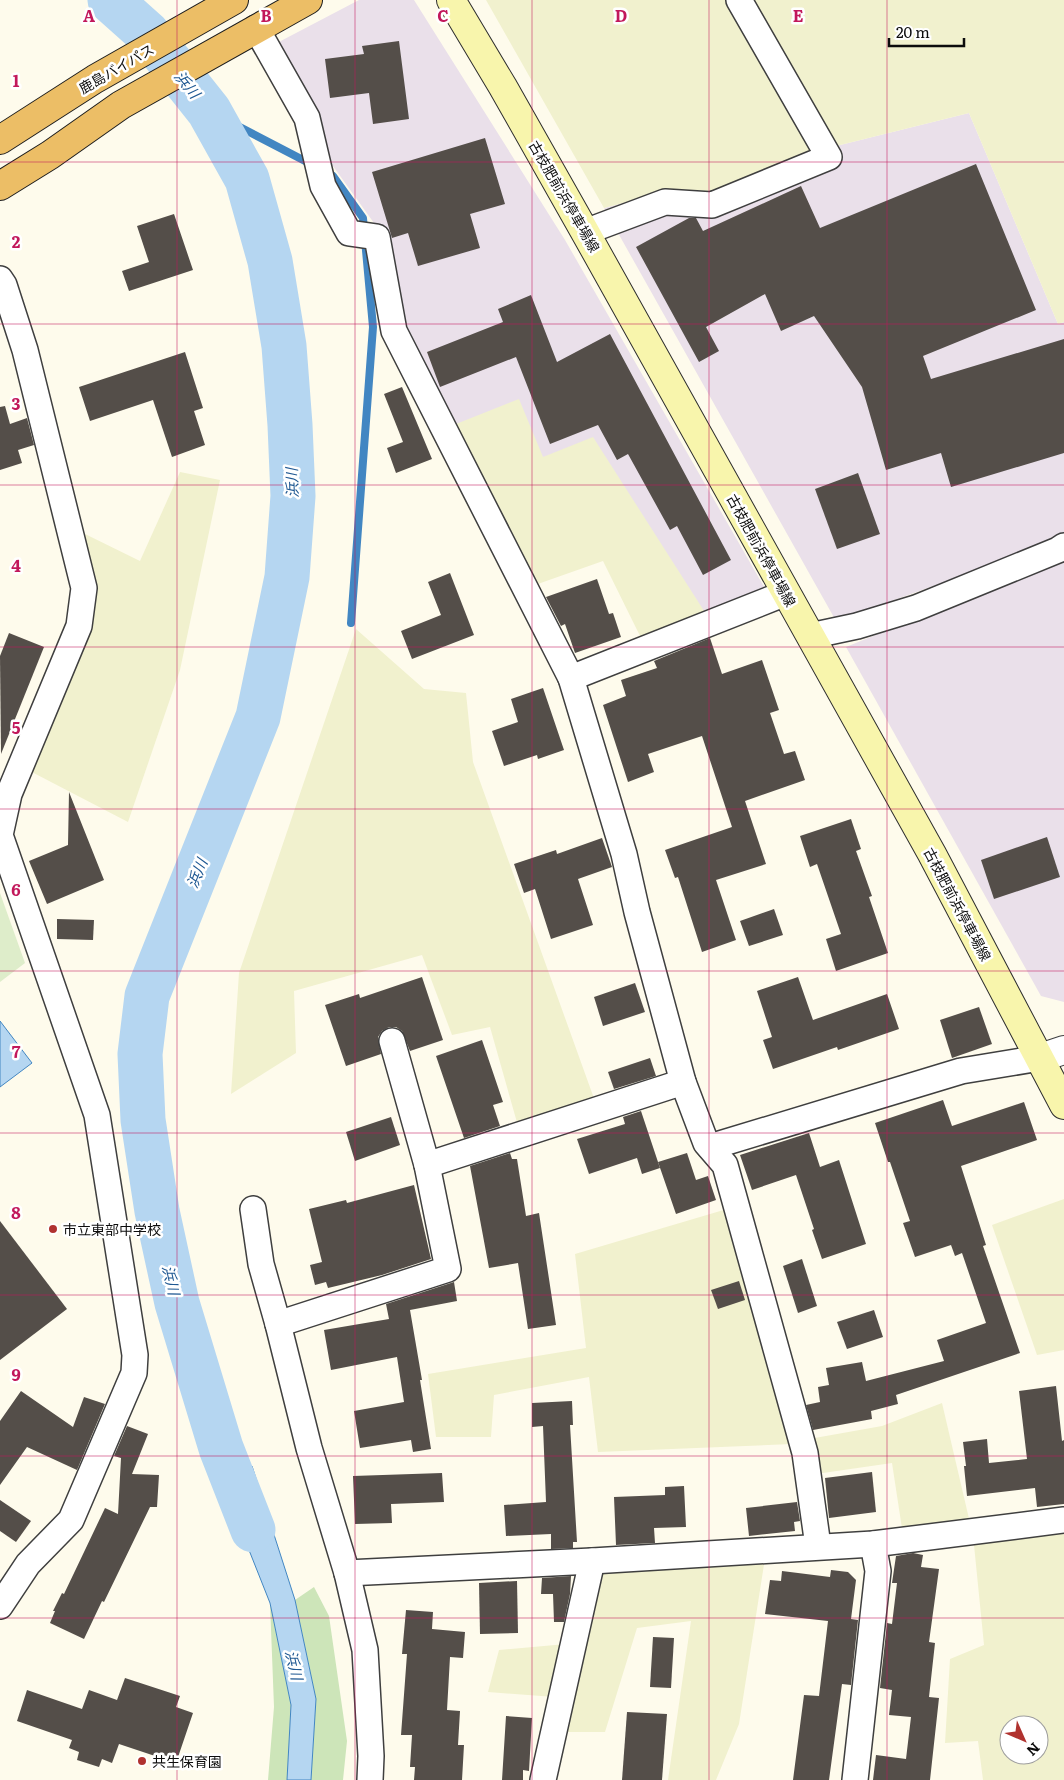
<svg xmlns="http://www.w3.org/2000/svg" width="1064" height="1780" viewBox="0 0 1064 1780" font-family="Literata,'Noto Sans JP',serif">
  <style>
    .industrial { fill: #eae0ea }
    .farmland { fill: #f1f1ce; fill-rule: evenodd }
    .green { fill: #cde5b9 }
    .pitch { fill: #deedca }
    .water { fill: #b5d6f1; stroke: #4286c2 }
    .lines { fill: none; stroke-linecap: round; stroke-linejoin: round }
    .stream { stroke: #4286c2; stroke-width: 8 }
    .river { stroke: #b5d6f1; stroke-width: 45 }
    .building { fill: #544e49 }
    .minor-casing { stroke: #3f3f3f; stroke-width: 28 }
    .tertiary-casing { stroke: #3f3f3f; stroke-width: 30 }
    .secondary-casing { stroke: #2e2e2e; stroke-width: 30 }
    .trunk-casing { stroke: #1d1d1d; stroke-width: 30 }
    .minor { stroke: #fff; stroke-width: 25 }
    .tertiary { stroke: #fff; stroke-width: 28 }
    .secondary { stroke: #f8f5ac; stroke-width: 28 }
    .trunk { stroke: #ecbe66; stroke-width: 28 }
    .grid { fill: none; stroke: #c2185b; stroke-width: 1; stroke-opacity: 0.55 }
    .poi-dot { fill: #b0322f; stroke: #fff; stroke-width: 2 }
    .labels { text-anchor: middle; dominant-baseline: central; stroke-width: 5; stroke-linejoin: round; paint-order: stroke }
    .street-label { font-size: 14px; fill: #0c0c0c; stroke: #fff }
    .poi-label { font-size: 14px; fill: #0c0c0c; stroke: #fff; text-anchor: start }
    .water-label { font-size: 15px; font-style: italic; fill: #205993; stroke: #fff }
    .grid-label { font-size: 16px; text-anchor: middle; font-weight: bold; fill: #c2185b; stroke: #fff; stroke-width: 5; stroke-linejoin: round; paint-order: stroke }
  </style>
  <rect width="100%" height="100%" fill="#fefbec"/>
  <!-- industrial -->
  <g class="industrial">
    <polygon points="359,0 414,0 565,240 767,592 706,614 543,457 451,426 398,322 379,230 325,155 275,44"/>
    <polygon points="969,113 1058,324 1064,322 1064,534 1047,545 836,621 604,208 820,150"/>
    <polygon points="1064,558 1064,1002 1041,996 846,647"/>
  </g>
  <!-- farmland -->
  <g class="farmland">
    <polygon points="486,0 1064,0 1064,322 1058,324 969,113 820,150 711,198 669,191 604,208"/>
    <polygon points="519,399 543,457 593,437 706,614 641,638 603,561 535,585 451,426"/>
    <polygon points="180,472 220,480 180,670 128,822 26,769 92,602 83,533 140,561"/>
    <polygon points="356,629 424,689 466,693 473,762 596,1104 518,1126 490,1027 452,1035 422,955 294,991 296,1053 231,1094 239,973"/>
    <polygon points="1064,1199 1064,1350 1037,1355 992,1225"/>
    <polygon points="727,1209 792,1444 598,1452 589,1377 494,1395 491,1437 436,1437 428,1374 586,1348 575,1254"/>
    <polygon points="942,1403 970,1523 903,1535 892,1463 816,1474 809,1439 882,1426"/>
    <path d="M 1064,1526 L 1064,1780 L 983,1780 L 978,1741 L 945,1743 L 950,1659 L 984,1645 L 973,1535 ZM 1009,1725 L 1039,1725 L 1039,1755 L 1009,1755 Z"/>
    <polygon points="765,1558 739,1724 716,1780 668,1780 691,1621 637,1628 605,1732 560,1732 568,1698 488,1692 499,1650 577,1643 597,1564"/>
  </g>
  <!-- green -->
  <g class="green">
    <polygon points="314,1587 329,1616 347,1741 343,1780 311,1780 316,1699 295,1600"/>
    <polygon points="270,1603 291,1705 287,1780 268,1780 274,1707"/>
  </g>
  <!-- pitch -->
  <polygon class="pitch" points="0,893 25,963 0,982"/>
  <!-- water -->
  <g class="water">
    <polygon points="0,1021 32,1063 0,1087"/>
    <polygon points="252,1466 295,1600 316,1699 311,1780 287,1780 291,1705 270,1603 220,1477"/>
  </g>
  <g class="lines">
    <!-- stream -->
    <g class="stream">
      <polyline points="209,111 307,162"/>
      <polyline points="333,176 363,218 373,327 351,623"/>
    </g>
    <!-- river -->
    <polyline class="river" points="110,0 147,33 209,111 247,179 270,261 284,346 290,425 293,496 287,577 258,717 147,996 140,1054 143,1120 157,1211 177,1303 221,1448 253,1530"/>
  </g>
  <!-- building -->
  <g class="building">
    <polygon points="399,41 409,119 373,124 369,93 330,98 325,59 364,54 362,46"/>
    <polygon points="485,138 505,204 470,214 480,248 418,266 408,233 392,238 372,172"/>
    <polygon points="976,164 1036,310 923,356 931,379 1064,339 1064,453 951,487 941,453 886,470 862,387 814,316 781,331 765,294 706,327 719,351 699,362 636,247 689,218 696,218 703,231 801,186 820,228"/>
    <polygon points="174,214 193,270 129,291 122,271 149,262 137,226"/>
    <polygon points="531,295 557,362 610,334 731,560 703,575 677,526 670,530 628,454 617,460 598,425 550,444 516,357 440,387 427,352 503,322 498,309"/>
    <polygon points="185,352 203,408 194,411 205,445 172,457 153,400 90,421 79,387"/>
    <polygon points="402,387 432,459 396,473 387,448 403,442 384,394"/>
    <polygon points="5,406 10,424 27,418 34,445 18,450 22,463 0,470 0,407"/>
    <polygon points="858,473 880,534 837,549 815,489"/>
    <polygon points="450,573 474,635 412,659 401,631 441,615 428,582"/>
    <polygon points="597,579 609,614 613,613 621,637 575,653 565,624 561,626 546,597"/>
    <polygon points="9,633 44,647 1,754 0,656"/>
    <polygon points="710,638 722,674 762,660 779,710 770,713 784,754 795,751 805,780 745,801 766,864 716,880 736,940 702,952 678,877 675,878 665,850 732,827 702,736 648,754 654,772 628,782 603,705 626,696 621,680 657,668 654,661"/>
    <polygon points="543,688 564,750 538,759 537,755 504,766 492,731 518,722 511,699"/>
    <polygon points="69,792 104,880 47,904 29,861 68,845"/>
    <polygon points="851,819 861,849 856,851 872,896 869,897 888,953 836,971 826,939 841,934 817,864 810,867 800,836"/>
    <polygon points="1047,837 1060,877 994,899 981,860"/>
    <polygon points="602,838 612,867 578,879 593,925 551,939 535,889 524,893 514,864 556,850 557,854"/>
    <polygon points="774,909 783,935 749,946 740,921"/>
    <polygon points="57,919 94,920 93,940 57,939"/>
    <polygon points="422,977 443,1040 410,1051 402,1031 396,1027 389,1027 382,1031 378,1037 381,1054 346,1066 325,1005 359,994 360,998"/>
    <polygon points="798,977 813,1020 887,994 899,1029 838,1050 837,1047 773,1069 763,1040 772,1037 757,991"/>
    <polygon points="635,983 645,1012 603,1026 594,997"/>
    <polygon points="979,1007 992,1044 952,1058 940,1020"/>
    <polygon points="482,1040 503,1102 493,1105 500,1126 464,1138 436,1056"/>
    <polygon points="650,1058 656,1076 614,1089 608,1072"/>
    <polygon points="943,1100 952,1126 1024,1102 1037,1140 961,1166 986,1245 983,1246 1020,1353 896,1395 898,1404 871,1411 872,1419 813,1430 806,1405 820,1402 818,1387 829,1385 826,1368 862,1362 866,1381 944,1361 937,1340 986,1323 962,1253 955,1256 951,1245 915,1257 903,1223 910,1221 890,1162 888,1162 875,1123"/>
    <polygon points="641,1111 660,1168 642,1174 637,1158 589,1174 577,1139 625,1124 623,1117"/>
    <polygon points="391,1117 400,1145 355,1161 346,1132"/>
    <polygon points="809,1133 820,1167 839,1160 866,1244 822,1259 812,1230 814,1229 796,1175 752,1190 740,1155"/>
    <polygon points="510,1153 512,1159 517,1159 526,1216 539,1213 556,1325 528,1329 518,1263 489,1268 470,1166"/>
    <polygon points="687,1153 696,1180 708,1176 716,1200 676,1214 658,1162"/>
    <polygon points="414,1185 431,1259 382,1275 328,1288 326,1282 315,1285 310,1265 322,1262 309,1209 346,1200 347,1203"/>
    <polygon points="0,1221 67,1309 0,1360"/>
    <polygon points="802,1259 817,1306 798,1313 783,1266"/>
    <polygon points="739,1281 745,1300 718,1309 711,1290"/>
    <polygon points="454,1282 457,1301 410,1310 422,1380 420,1380 431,1449 413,1452 411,1440 360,1448 354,1411 404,1402 397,1357 331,1370 324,1330 389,1319 386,1304"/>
    <polygon points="874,1310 883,1337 847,1349 837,1322"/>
    <polygon points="1056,1386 1062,1441 1064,1440 1064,1504 1037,1507 1035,1488 967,1496 964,1466 966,1466 963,1442 987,1439 989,1463 1027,1459 1019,1391"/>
    <polygon points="21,1391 73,1427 84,1397 105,1404 77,1470 27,1447 0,1485 0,1421"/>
    <polygon points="572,1401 573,1425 570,1425 577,1542 573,1542 573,1548 551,1549 551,1534 506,1536 504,1505 546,1502 543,1426 532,1427 532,1403"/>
    <polygon points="127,1426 148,1434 132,1474 159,1475 157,1507 150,1507 104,1602 102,1601 84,1639 50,1623 55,1611 53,1611 62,1593 64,1594 105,1508 118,1514 121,1458 114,1456"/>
    <polygon points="872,1472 876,1512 829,1518 825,1478"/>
    <polygon points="442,1473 444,1502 391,1504 392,1523 355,1524 353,1476"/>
    <polygon points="684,1486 686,1527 654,1528 655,1543 616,1545 614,1497 665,1495 665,1487"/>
    <polygon points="0,1500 31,1521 16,1542 0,1531"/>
    <polygon points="797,1502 800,1521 794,1522 795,1531 749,1536 746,1508"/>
    <polygon points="913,1553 923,1555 921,1567 939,1569 929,1642 935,1643 929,1697 939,1698 930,1780 873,1780 876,1755 906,1759 911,1717 889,1715 892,1690 880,1688 887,1623 892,1624 897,1583 892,1583 896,1556"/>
    <polygon points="831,1570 848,1572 856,1580 851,1619 858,1620 851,1685 842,1684 829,1780 793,1780 804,1695 819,1696 828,1621 765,1614 770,1580 781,1581 782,1571 830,1577"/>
    <polygon points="571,1576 570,1594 564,1622 554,1622 553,1594 541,1594 542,1578"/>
    <polygon points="517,1581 518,1633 480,1634 479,1583"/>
    <polygon points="406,1610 433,1612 432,1629 465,1632 463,1658 450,1657 447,1710 460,1711 458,1745 464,1745 462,1780 414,1780 415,1767 410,1767 412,1735 401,1735 407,1654 402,1654"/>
    <polygon points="653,1637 674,1638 671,1688 650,1687"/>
    <polygon points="125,1678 180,1696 176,1707 193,1713 176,1763 119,1744 112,1763 102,1759 99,1767 77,1760 79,1752 69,1748 72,1740 17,1721 27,1690 82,1709 89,1690 117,1700"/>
    <polygon points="627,1712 667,1714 662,1780 622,1780"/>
    <polygon points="506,1716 532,1718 529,1771 523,1770 523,1780 502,1780"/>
  </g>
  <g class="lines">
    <!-- minor casing -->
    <g class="minor-casing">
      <g id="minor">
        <polyline points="256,28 307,118 323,186 349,233 377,237 394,331 571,678 624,854 637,912 683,1082 706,1143 725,1165 805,1453 818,1546"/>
        <polyline points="585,232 665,202 712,205 829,157 739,0"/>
        <polyline points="0,279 4,285 25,350 84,588 79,626 9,794 0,835 97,1115 135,1355 134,1373 71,1520 28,1564 0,1606"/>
        <polyline points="810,636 857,626 916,608 1058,550 1064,546"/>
        <polyline points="571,678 786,593"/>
        <polyline points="710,1147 961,1071 1040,1058"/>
        <polyline points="427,1165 683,1082"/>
        <polyline points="253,1209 261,1264 278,1324 309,1448 347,1573 365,1650 371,1756 370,1780"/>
        <polyline points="278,1324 448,1269 427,1165 392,1041"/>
        <polyline points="347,1573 592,1561 873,1544 1064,1520"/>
        <polyline points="543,1780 592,1561"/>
        <polyline points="855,1780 878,1571 873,1544"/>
      </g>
    </g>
    <!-- tertiary casing -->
    <g class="tertiary-casing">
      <polyline id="tertiary" points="1040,1058 1064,1050"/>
    </g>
    <!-- secondary casing -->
    <g class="secondary-casing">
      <polyline id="secondary" points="451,0 503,87 585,232 932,854 1064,1105"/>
    </g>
    <!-- trunk casing -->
    <g class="trunk-casing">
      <g id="trunk">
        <polyline points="0,140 95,79 234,0"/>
        <polyline points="0,186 50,155 121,105 308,0"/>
      </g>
    </g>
    <!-- minor -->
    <use href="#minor" class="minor"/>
    <!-- tertiary -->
    <use href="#tertiary" class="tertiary"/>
    <!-- secondary -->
    <use href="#secondary" class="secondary"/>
    <!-- trunk -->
    <use href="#trunk" class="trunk"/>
  </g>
  <!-- grid -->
  <path class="grid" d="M 177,0 L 177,1780M 355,0 L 355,1780M 532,0 L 532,1780M 709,0 L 709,1780M 887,0 L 887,1780M 0,162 L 1064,162M 0,324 L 1064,324M 0,485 L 1064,485M 0,647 L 1064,647M 0,809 L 1064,809M 0,971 L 1064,971M 0,1133 L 1064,1133M 0,1295 L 1064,1295M 0,1456 L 1064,1456M 0,1618 L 1064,1618"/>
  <!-- markers -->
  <g class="poi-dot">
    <circle cx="53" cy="1229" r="5"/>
    <circle cx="142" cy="1761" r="5"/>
  </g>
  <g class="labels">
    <!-- street labels -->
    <g class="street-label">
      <text transform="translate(116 68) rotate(-30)">鹿島バイパス</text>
      <text transform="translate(565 196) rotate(60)">古枝肥前浜停車場線</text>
      <text transform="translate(762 550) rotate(61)">古枝肥前浜停車場線</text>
      <text transform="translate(958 904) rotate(62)">古枝肥前浜停車場線</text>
    </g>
    <!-- poi labels -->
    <g class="poi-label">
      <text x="63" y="1229">市立東部中学校</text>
      <text x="152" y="1761">共生保育園</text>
    </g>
    <!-- water labels -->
    <g class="water-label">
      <text transform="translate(188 84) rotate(51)">浜川</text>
      <text transform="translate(291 483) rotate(-92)">浜川</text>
      <text transform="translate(196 873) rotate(-68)">浜川</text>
      <text transform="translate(172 1280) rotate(77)">浜川</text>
      <text transform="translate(295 1665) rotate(77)">浜川</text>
    </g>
  </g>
  <g class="grid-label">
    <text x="89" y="22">A</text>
    <text x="266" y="22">B</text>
    <text x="443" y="22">C</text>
    <text x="621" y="22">D</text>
    <text x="798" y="22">E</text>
    <text x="16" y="87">1</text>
    <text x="16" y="248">2</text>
    <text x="16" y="410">3</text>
    <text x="16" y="572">4</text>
    <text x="16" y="734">5</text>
    <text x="16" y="896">6</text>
    <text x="16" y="1058">7</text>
    <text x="16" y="1219">8</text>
    <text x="16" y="1381">9</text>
  </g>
  <!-- north arrow -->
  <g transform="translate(1024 1740) rotate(135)"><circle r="24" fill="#ffffff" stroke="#9e9e9e"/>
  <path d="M0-4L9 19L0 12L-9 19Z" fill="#b0322f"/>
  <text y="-8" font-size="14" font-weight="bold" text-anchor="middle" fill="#0c0c0c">N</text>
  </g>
  <!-- scale -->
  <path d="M889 38v8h75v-8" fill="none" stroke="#0c0c0c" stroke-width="2.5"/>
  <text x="896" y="38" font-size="15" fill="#0c0c0c" stroke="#ffffff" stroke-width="4" paint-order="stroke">20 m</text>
</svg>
